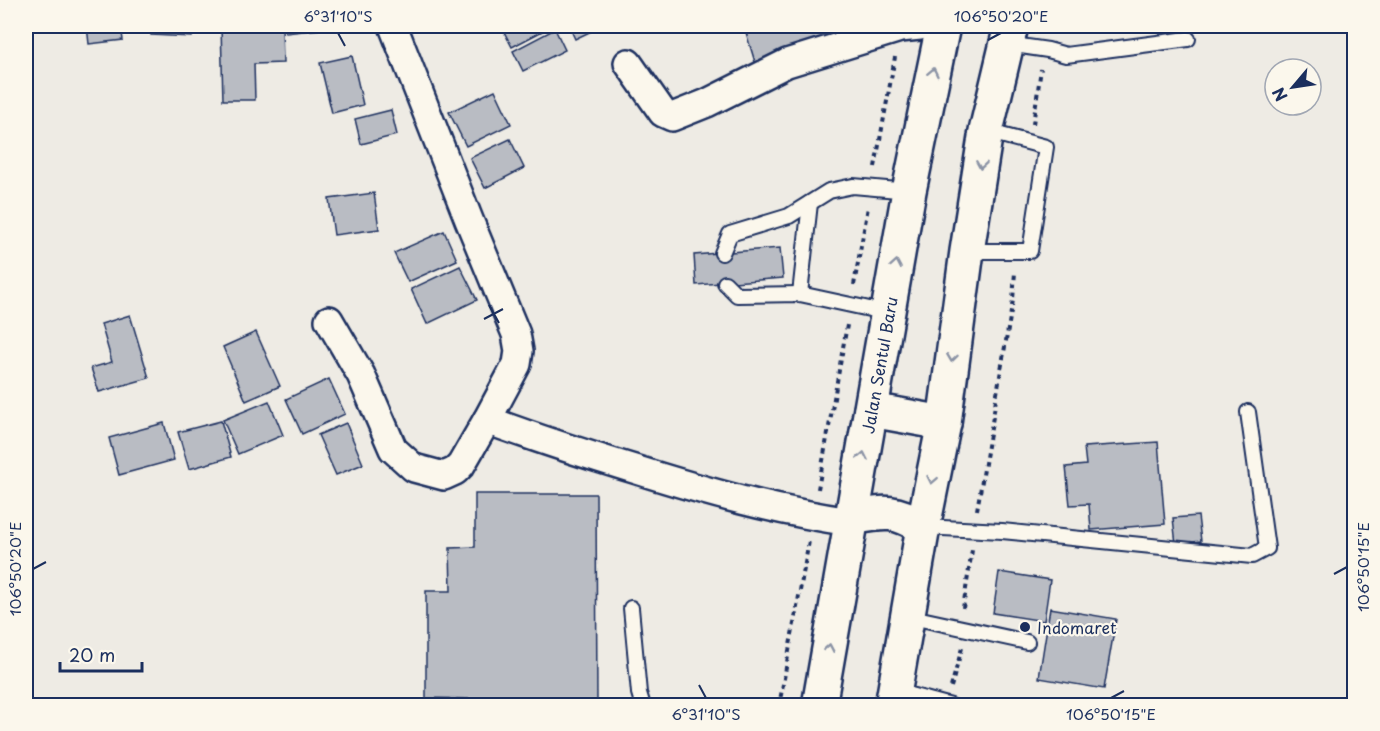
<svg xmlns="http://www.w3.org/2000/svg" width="1380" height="731" viewBox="0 0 1380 731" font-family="'Playpen Sans',sans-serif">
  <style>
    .building { fill: #b9bcc3; stroke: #1b2f5e; stroke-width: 1.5 }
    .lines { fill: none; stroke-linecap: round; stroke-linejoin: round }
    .service-casing { stroke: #1b2f5e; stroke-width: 18 }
    .minor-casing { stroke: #1b2f5e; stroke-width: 32 }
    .primary-casing { stroke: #1b2f5e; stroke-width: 38 }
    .path { stroke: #1b2f5e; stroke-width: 4; stroke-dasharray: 4.5 4.5; stroke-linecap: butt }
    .service { stroke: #fbf7ec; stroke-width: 14 }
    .minor { stroke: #fbf7ec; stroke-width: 27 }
    .primary { stroke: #fbf7ec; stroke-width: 33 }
    .oneway { stroke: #8b93a5 }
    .ticks { fill: none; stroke: #1b2f5e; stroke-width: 2 }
    .poi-dot { fill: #1b2f5e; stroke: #fbf7ec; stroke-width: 2 }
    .labels { text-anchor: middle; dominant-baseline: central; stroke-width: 4.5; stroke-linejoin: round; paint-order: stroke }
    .street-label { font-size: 16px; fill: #1b2f5e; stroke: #fbf7ec }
    .poi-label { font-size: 16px; fill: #1b2f5e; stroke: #fbf7ec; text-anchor: start }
    .neatline { fill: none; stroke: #1b2f5e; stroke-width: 2 }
    .ticks-label { font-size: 15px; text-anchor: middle; fill: #1b2f5e }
  </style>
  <rect width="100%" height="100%" fill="#eeebe4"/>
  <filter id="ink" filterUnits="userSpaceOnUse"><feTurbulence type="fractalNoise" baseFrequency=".0167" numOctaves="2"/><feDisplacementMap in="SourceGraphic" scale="12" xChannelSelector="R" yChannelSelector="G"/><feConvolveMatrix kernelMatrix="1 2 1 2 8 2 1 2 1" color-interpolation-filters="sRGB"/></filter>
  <g filter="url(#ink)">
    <!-- building -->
    <g class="building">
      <polygon points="87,26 121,26 123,40 89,44"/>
      <polygon points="151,26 193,26 192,37 151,35"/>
      <polygon points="221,26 282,26 283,63 254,64 255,100 223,100"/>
      <polygon points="285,26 340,26 340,27 286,33"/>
      <polygon points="501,26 552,26 512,47"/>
      <polygon points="569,26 602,26 575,39"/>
      <polygon points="744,26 867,26 755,62"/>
      <polygon points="555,29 565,50 523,71 513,51"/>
      <polygon points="352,56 363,105 332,113 320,63"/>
      <polygon points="495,90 511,124 466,146 449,112"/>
      <polygon points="391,110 397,135 361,144 355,119"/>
      <polygon points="510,139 524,168 485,188 470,158"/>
      <polygon points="374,193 379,229 334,235 329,199"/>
      <polygon points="444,231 457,260 408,282 394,253"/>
      <polygon points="780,248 783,278 696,285 694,255"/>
      <polygon points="460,266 477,300 427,324 411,289"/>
      <polygon points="130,315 149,378 99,392 91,368 112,362 101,324"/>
      <polygon points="256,332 280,386 246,401 223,347"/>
      <polygon points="329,379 345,414 302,434 286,399"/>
      <polygon points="269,401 283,435 238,454 223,420"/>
      <polygon points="221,421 231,457 189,469 178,432"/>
      <polygon points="164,423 174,460 119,475 109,438"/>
      <polygon points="346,423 363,464 336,475 318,435"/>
      <polygon points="1158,442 1165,524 1091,530 1089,504 1070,505 1066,467 1086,465 1084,447"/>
      <polygon points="475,494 596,494 597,706 479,706 479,699 426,698 426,591 451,591 450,548 475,547"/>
      <polygon points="1198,516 1201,541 1176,544 1173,518"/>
      <polygon points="999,572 1050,580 1044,621 993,613"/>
      <polygon points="1050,608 1116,619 1104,689 1039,678"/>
    </g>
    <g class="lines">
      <!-- service casing -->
      <g class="service-casing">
        <g id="service">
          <polyline points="1007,44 1048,50 1066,55 1188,39"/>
          <polyline points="967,251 1030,251 1046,147 986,131"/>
          <polyline points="722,253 730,234 789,216 829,191 853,186 909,191"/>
          <polyline points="725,283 737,295 800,294 888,313"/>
          <polyline points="800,294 810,203"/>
          <polyline points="923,527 1002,531 1252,556 1267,548 1248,412"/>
          <polyline points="631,608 639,693 643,706"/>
          <polyline points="907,616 1027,642"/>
          <polyline points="895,691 951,706"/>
        </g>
      </g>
      <!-- minor casing -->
      <g class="minor-casing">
        <g id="minor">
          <path d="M 393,26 L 469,220 L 516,334 L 519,351 L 517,364 L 487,420 C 535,438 585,454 634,469 C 707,492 775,511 851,522"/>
          <polyline points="628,63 663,113 672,117 707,103 787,63 900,28 920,26"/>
          <polyline points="329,320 361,375 393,449 414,468 444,476 455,471 461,465 487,420"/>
        </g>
      </g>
      <!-- primary casing -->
      <g class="primary-casing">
        <g id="primary">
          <polyline points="871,410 944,423"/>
          <path d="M 851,518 C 885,512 893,509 923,527"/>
          <polyline points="819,706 909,191 943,26"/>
          <polyline points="892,706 923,527 944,423 967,251 986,131 1011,26"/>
        </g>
      </g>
      <!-- path -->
      <g class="path">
        <polyline points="1033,124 1041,69"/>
        <polyline points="875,167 895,57"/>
        <polyline points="854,285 868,207"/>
        <polyline points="818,489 847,325"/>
        <polyline points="977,510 1013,300 1015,272"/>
        <polyline points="963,608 972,550"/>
        <polyline points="951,687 962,648"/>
        <polyline points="779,706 809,541"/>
      </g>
      <!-- service -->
      <use href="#service" class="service"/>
      <!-- minor -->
      <use href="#minor" class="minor"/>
      <!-- primary -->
      <use href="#primary" class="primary"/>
    </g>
    <!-- one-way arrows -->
    <defs><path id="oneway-chevron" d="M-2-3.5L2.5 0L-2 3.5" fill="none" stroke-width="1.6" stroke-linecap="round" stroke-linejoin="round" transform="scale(1.5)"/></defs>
    <g class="oneway">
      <use href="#oneway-chevron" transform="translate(933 72) rotate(-78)"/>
      <use href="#oneway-chevron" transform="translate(981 165) rotate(99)"/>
      <use href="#oneway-chevron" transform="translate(896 264) rotate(-80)"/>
      <use href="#oneway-chevron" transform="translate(952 358) rotate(98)"/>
      <use href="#oneway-chevron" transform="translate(863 456) rotate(-79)"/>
      <use href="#oneway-chevron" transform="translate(932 480) rotate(101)"/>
      <use href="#oneway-chevron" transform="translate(829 648) rotate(-80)"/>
    </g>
  </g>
  <!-- ticks -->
  <path class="ticks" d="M 338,33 L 345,46M 988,40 L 1001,33M 489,305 L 499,323M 484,319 L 503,309M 33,569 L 46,562M 1334,574 L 1347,567M 699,685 L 706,698M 1111,698 L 1124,691"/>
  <!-- markers -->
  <circle class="poi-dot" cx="1025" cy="627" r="6"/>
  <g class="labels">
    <!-- street labels -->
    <g class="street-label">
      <text transform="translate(879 365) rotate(-80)">Jalan Sentul Baru</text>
    </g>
    <!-- poi labels -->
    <g class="poi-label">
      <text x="1037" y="627">Indomaret</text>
    </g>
  </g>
  <!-- margin -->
  <rect width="1380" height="731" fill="none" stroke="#fbf7ec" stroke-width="66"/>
  <!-- north arrow -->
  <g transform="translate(1293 87) rotate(241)"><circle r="28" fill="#fbf7ec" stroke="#a1a7b3" stroke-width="1.5"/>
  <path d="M0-4.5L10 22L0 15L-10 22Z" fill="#1b2f5e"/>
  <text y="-9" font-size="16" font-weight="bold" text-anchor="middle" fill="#1b2f5e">N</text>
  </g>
  <!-- scale -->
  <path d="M60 662v9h82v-9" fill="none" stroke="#1b2f5e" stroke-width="3"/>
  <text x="69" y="662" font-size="18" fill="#1b2f5e" stroke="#fbf7ec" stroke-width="4.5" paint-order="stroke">20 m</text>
  <rect x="33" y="33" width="1314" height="665" class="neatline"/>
  <g class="ticks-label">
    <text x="338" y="22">6°31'10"S</text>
    <text x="1001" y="22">106°50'20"E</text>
    <text transform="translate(1364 567) rotate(-90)" y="5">106°50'15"E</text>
    <text transform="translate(16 569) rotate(-90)" y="5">106°50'20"E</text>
    <text x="706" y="720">6°31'10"S</text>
    <text x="1111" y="720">106°50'15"E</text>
  </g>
</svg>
